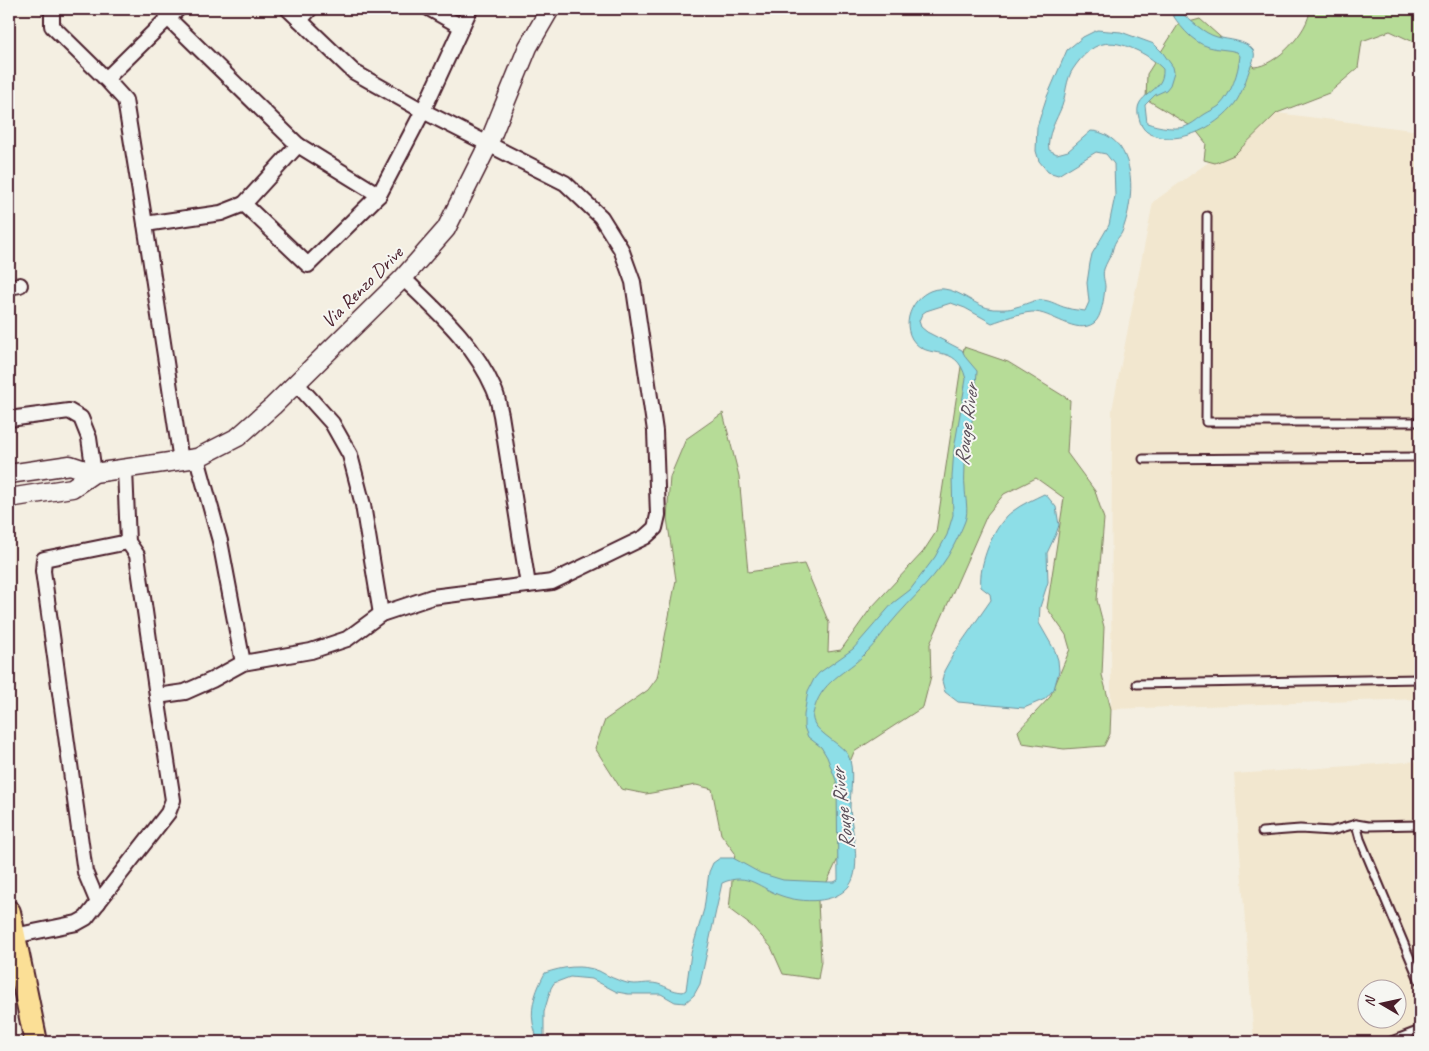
<svg xmlns="http://www.w3.org/2000/svg" width="1429" height="1051" viewBox="0 0 1429 1051" font-family="Caveat,sans-serif">
  <style>
    .built { fill: #f2e7cf; fill-rule: evenodd }
    .green { fill: #b6dc97; stroke: #807e61 }
    .water { fill: #8ddee7; stroke: #72929c }
    .lines { fill: none; stroke-linecap: round; stroke-linejoin: round }
    .service-casing { stroke: #4a1f2b; stroke-width: 11 }
    .minor-casing { stroke: #4a1f2b; stroke-width: 18 }
    .tertiary-casing { stroke: #4a1f2b; stroke-width: 21 }
    .primary-casing { stroke: #4a1f2b; stroke-width: 26 }
    .service { stroke: #f6f6f2; stroke-width: 7 }
    .minor { stroke: #f6f6f2; stroke-width: 14 }
    .tertiary { stroke: #f6f6f2; stroke-width: 18 }
    .primary { stroke: #fbdf96; stroke-width: 22 }
    .labels { text-anchor: middle; dominant-baseline: central; stroke-width: 4; stroke-linejoin: round; paint-order: stroke }
    .street-label { font-size: 20px; fill: #4a1f2b; stroke: #f6f6f2 }
    .water-label { font-size: 21px; font-style: italic; fill: #5b4f5a; stroke: #f6f6f2 }
  </style>
  <rect width="100%" height="100%" fill="#f4efe2"/>
  <filter id="ink" filterUnits="userSpaceOnUse"><feTurbulence type="fractalNoise" baseFrequency=".02" numOctaves="2"/><feDisplacementMap in="SourceGraphic" scale="10" xChannelSelector="R" yChannelSelector="G"/><feConvolveMatrix kernelMatrix="1 2 1 2 8 2 1 2 1" color-interpolation-filters="sRGB"/></filter>
  <g filter="url(#ink)">
    <!-- built -->
    <g class="built">
      <polygon points="1277,113 1420,131 1420,699 1111,709 1112,410 1153,202"/>
      <path d="M 1420,761 L 1420,1042 L 1254,1042 L 1234,774 ZM 1366,988 L 1396,988 L 1396,1018 L 1366,1018 Z"/>
    </g>
    <!-- green -->
    <g class="green">
      <path d="M 1310,9 L 1420,9 L 1420,45 L 1390,31 L 1362,41 L 1358,68 L 1329,93 L 1277,113 L 1234,155 L 1215,163 L 1204,160 L 1206,143 L 1194,128 L 1146,99 L 1147,74 L 1178,25 L 1200,19 L 1254,67 C 1276,66 1309,31 1310,9 Z"/>
      <polygon points="964,347 1008,362 1070,400 1067,453 1095,491 1104,519 1097,600 1104,627 1102,675 1111,709 1110,734 1104,746 1064,749 1022,743 1018,731 1050,697 1070,649 1066,635 1047,608 1064,498 1036,478 1004,494 987,515 930,644 931,676 923,707 854,752 847,769 845,844 818,901 821,961 818,979 783,974 771,947 753,927 729,909 735,853 721,834 712,789 696,785 646,794 621,789 595,748 605,720 648,690 657,678 676,580 667,518 670,477 686,439 723,413 739,476 748,572 804,564 829,623 828,652 841,650 871,608 923,552 936,532"/>
    </g>
    <!-- water -->
    <g class="water">
      <path d="M 1169,9 L 1180,9 L 1180,12 C 1192,21 1203,33 1217,37 C 1228,40 1246,40 1253,50 C 1257,56 1251,65 1249,71 C 1245,83 1240,99 1231,108 C 1214,127 1185,142 1160,137 C 1148,134 1142,131 1139,118 C 1131,92 1165,95 1163,69 C 1155,61 1148,56 1138,51 C 1109,37 1092,41 1073,69 C 1066,79 1066,95 1062,106 C 1057,119 1046,136 1049,150 L 1057,154 L 1068,151 L 1091,131 C 1102,131 1113,138 1120,147 C 1136,170 1132,206 1122,232 C 1121,235 1118,237 1116,241 C 1114,244 1113,248 1112,252 C 1110,257 1106,263 1104,269 C 1102,276 1105,281 1105,287 C 1104,297 1102,317 1094,323 C 1076,336 1051,311 1032,312 C 1019,313 1004,319 992,323 L 965,308 L 951,303 L 926,311 L 922,314 L 919,321 L 921,327 L 927,332 L 962,350 L 966,358 L 977,371 C 976,386 975,402 973,416 C 971,429 966,441 964,453 C 964,457 965,461 965,464 C 965,472 964,480 965,487 C 965,498 969,510 965,521 C 962,529 958,537 954,545 C 939,576 912,597 890,624 C 882,634 875,644 866,653 C 846,674 820,680 813,714 C 809,730 840,742 848,755 C 855,769 850,793 850,808 C 851,828 863,868 849,886 C 835,904 802,903 782,896 C 760,889 749,871 722,883 L 700,984 L 694,995 L 685,1003 L 675,1002 L 661,994 L 628,994 L 617,992 L 592,979 L 570,977 L 554,983 L 551,988 L 544,1012 L 544,1042 L 536,1042 C 537,1035 534,1029 533,1023 C 530,1005 537,988 545,973 C 562,967 582,964 599,971 C 608,976 616,980 627,983 C 638,986 647,981 658,984 C 668,987 671,991 683,992 L 686,990 L 691,953 L 704,909 L 709,872 L 713,863 L 720,858 L 733,858 L 760,873 L 783,880 L 827,882 L 834,882 L 838,880 L 837,783 L 827,757 L 821,747 L 808,737 L 804,727 L 804,715 L 808,691 L 814,679 L 819,673 L 853,649 L 893,603 L 910,590 L 935,557 L 947,535 L 953,515 L 952,477 L 954,449 L 966,379 C 956,340 928,363 912,339 C 899,317 920,286 944,289 C 962,291 976,307 993,309 C 1001,309 1009,310 1016,307 C 1025,305 1032,300 1041,300 C 1051,300 1058,306 1067,308 C 1072,310 1080,310 1085,311 L 1089,302 L 1087,283 L 1090,263 L 1092,254 L 1109,225 L 1115,196 L 1114,164 L 1106,154 L 1096,152 L 1058,175 L 1048,172 L 1039,161 L 1036,151 L 1037,127 L 1046,99 L 1067,50 L 1083,37 L 1097,30 L 1121,32 L 1154,44 L 1163,53 L 1173,67 L 1174,72 L 1170,85 L 1166,90 L 1155,95 L 1145,105 L 1147,123 C 1158,127 1179,131 1189,125 C 1195,122 1200,117 1205,114 C 1210,111 1215,109 1219,106 C 1232,93 1238,73 1240,56 L 1237,52 C 1228,49 1218,50 1209,47 C 1191,42 1178,24 1169,9 Z"/>
      <path d="M 1044,494 L 1047,496 L 1056,507 L 1059,525 L 1056,534 L 1047,553 L 1048,582 L 1040,607 L 1039,623 L 1055,651 L 1058,660 L 1059,671 L 1054,689 L 1045,699 L 1024,708 L 958,702 L 945,692 L 942,681 L 944,671 L 954,653 L 991,600 L 990,594 L 981,587 C 978,565 994,524 1013,511 C 1022,504 1034,499 1044,494 Z"/>
    </g>
    <g class="lines">
      <!-- service casing -->
      <g class="service-casing">
        <g id="service">
          <polyline points="1207,216 1206,422 1420,422"/>
          <polyline points="1143,459 1420,457"/>
          <polyline points="1137,684 1420,679"/>
          <polyline points="1356,824 1360,839 1420,982"/>
          <polyline points="1262,832 1300,829 1331,831 1356,824 1368,826 1420,825"/>
          <polyline points="1389,1042 1420,1030"/>
        </g>
      </g>
      <!-- minor casing -->
      <g class="minor-casing">
        <g id="minor">
          <polyline points="52,9 52,26 106,79 125,100 145,224 181,461"/>
          <polyline points="178,9 168,18 298,145 244,204"/>
          <polyline points="430,9 462,27"/>
          <polyline points="300,20 310,9"/>
          <polyline points="106,79 168,18"/>
          <polyline points="298,145 379,195"/>
          <polyline points="145,224 221,213 244,204 308,265 379,195 423,111 354,72 288,9"/>
          <path d="M 403,278 C 438,312 474,343 494,389 C 498,397 499,407 501,415 L 528,585"/>
          <polyline points="9,287 20,285"/>
          <polyline points="296,383 332,423 350,455 363,505 381,614"/>
          <polyline points="9,419 69,411 81,418 89,438 94,473"/>
          <polyline points="197,458 220,541 243,663"/>
          <polyline points="125,469 128,542 137,555 157,696 185,692 212,680 243,663 311,651 347,639 381,614 432,597 552,582 645,537 655,528 658,515 655,431 633,282 621,249 601,217 565,183 423,111 470,9"/>
          <polyline points="98,903 85,872 43,571 44,559 128,542"/>
          <polyline points="14,936 77,923 86,918 168,813 173,800 157,696"/>
        </g>
      </g>
      <!-- tertiary casing -->
      <g class="tertiary-casing">
        <g id="tertiary">
          <polyline points="9,474 70,465 94,473"/>
          <polyline points="9,498 72,488 94,473 197,458 238,437 273,406 403,278 446,229 488,145 528,47 550,9"/>
        </g>
      </g>
      <!-- primary casing -->
      <g class="primary-casing">
        <polyline id="primary" points="9,912 36,1042"/>
      </g>
      <!-- service -->
      <use href="#service" class="service"/>
      <!-- minor -->
      <use href="#minor" class="minor"/>
      <!-- tertiary -->
      <use href="#tertiary" class="tertiary"/>
      <!-- primary -->
      <use href="#primary" class="primary"/>
    </g>
  </g>
  <g class="labels">
    <!-- street labels -->
    <g class="street-label">
      <text transform="translate(362 287) rotate(-45)">Via Renzo Drive</text>
    </g>
    <!-- water labels -->
    <g class="water-label">
      <text transform="translate(966 425) rotate(-83)">Rouge River</text>
      <text transform="translate(842 809) rotate(-97)">Rouge River</text>
    </g>
  </g>
  <!-- margin -->
  <rect width="1429" height="1051" fill="none" stroke="#f6f6f2" stroke-width="30"/>
  <rect x="15" y="15" width="1399" height="1021" fill="none" stroke="#4a1f2b" stroke-width="2" filter="url(#ink)"/>
  <!-- north arrow -->
  <g transform="translate(1382 1004) rotate(279)"><circle r="24" fill="#f6f6f2" stroke="#b1a0a2"/>
  <path d="M0-4L9 19L0 12L-9 19Z" fill="#4a1f2b"/>
  <text y="-8" font-size="14" font-weight="bold" text-anchor="middle" fill="#4a1f2b">N</text>
  </g>
</svg>
